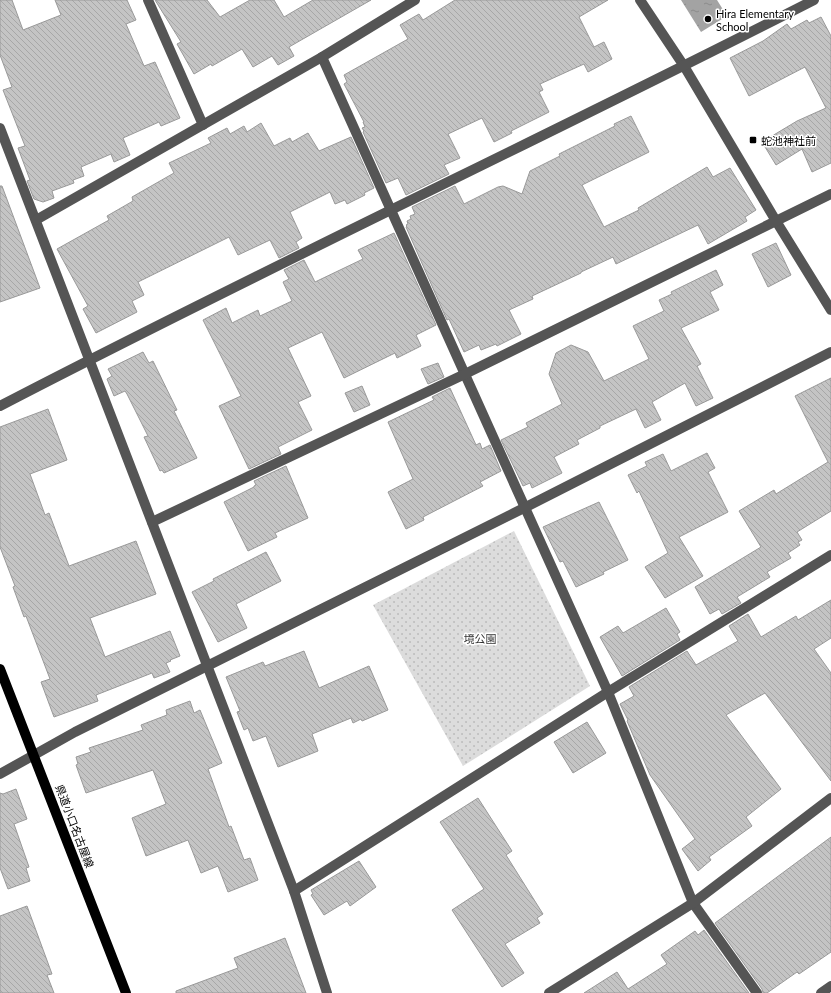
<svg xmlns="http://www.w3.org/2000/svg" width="831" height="993" viewBox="0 0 831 993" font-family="Lato,'Noto Sans JP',sans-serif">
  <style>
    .park { fill: url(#park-dots) }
    .water { fill: url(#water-ripples) }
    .building { fill: url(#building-back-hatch); stroke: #999 }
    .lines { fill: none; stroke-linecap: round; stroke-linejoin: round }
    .minor { stroke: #555; stroke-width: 10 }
    .major { stroke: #000; stroke-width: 10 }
    .poi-dot { fill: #000; stroke: #fff; stroke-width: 1.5 }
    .labels { text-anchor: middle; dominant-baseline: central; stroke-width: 3; stroke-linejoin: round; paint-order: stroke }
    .poi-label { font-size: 11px; fill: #000; stroke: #fff; text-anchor: start }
    .park-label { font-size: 11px; fill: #333; stroke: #fff }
    .street-label { font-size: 11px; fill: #000; stroke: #fff }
  </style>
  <defs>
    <pattern id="park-dots" width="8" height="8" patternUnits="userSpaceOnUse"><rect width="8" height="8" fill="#dcdcdc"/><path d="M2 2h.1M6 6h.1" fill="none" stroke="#bbb" stroke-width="1.8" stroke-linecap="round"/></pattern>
    <pattern id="water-ripples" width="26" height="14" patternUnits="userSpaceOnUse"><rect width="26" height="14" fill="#a3a3a3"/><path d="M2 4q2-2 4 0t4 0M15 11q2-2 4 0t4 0" fill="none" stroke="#8b8b8b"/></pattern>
    <pattern id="building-back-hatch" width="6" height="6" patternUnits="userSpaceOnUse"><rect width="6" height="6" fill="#c4c4c4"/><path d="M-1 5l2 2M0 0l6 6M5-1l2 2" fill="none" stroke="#a7a7a7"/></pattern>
  </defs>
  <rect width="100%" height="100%" fill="#fff"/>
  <!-- park -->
  <polygon class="park" points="514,531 590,686 463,766 373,605"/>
  <!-- water -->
  <polygon class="water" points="681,0 717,0 727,16 701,32"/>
  <!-- building -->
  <g class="building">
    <polygon points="0,0 12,0 23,30 61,15 55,0 127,0 136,20 126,24 144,66 155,62 180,118 161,126 159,122 123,138 130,155 114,162 111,154 81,167 84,176 73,180 74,183 52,191 54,198 43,202 34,199 27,181 30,180 18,148 25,146 3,90 12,87 0,55"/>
    <polygon points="155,0 207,0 220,17 250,0 274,0 284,17 313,0 371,0 289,47 294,56 278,65 272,56 253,67 242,49 212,66 211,64 194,74 177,44 181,42"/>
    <polygon points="455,0 608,0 579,17 594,47 604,42 612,59 588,72 584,64 540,84 543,90 539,92 549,112 511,131 512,133 494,142 482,118 448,134 460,158 444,165 449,174 406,195 398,178 386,183 363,132 364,131 362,128 365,127 363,122 364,122 344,84 347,82 344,75 408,39 400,25 419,14 423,20"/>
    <polygon points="821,17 831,36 831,163 812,172 802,149 776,165 762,142 797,121 826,108 805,67 749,96 730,58 763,41 787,24 791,29 807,20 809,23"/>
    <polygon points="631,116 649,152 582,185 604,227 639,210 638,208 707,167 713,177 730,168 756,210 745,217 747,221 708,244 698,225 616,264 613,257 581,272 581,273 532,296 533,299 509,310 521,334 497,346 496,344 481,350 479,345 464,352 449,319 447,320 406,227 407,226 406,225 408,224 407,221 411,219 410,216 415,214 412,207 455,186 464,204 498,187 503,186 522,194 530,171 560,156 559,154 615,126 614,124"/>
    <polygon points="261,123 274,146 290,138 292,142 308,133 319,151 351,137 374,188 364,193 365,195 347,204 345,200 335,204 330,192 290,212 302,238 296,242 299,248 279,258 270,240 238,255 229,237 138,282 144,295 132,301 137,312 96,333 83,309 88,306 57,249 109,220 107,216 133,201 132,197 174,173 169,163 211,143 208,138 227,128 230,134 244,126 247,132"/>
    <polygon points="0,186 2,186 40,288 0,302"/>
    <polygon points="394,233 436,325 416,335 421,346 397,358 395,353 344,378 322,332 288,348 311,396 298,402 312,430 278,447 281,454 249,469 219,406 241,396 203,320 226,308 232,323 258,310 260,316 292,301 283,282 289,279 284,270 304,260 315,282 363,259 358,250"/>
    <polygon points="776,243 791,275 768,287 752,254"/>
    <polygon points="716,270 723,285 710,292 719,310 681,328 701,364 697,366 713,398 696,406 685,383 652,402 661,420 645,428 636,409 600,426 600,428 577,440 579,444 554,457 562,473 532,488 530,483 523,486 501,440 528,427 526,423 562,404 549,374 556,353 571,345 588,352 604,381 649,359 633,326 664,311 659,300 672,294 671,292"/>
    <polygon points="143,352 149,363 153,361 177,410 174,411 197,458 164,473 162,470 160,471 144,437 148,436 127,394 125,391 114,396 107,379 112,376 108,369"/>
    <polygon points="438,363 444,377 428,384 421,369"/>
    <polygon points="831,378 831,511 797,532 802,540 798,542 800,545 788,553 791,558 767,572 770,577 737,597 741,603 722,614 719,609 710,614 695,587 761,547 739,511 774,490 776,494 828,462 795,396"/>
    <polygon points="362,386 370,405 354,412 345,393"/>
    <polygon points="450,388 476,445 480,443 482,449 490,445 501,471 480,482 483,486 423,517 424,520 406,529 388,492 413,479 388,422 434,400 432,397"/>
    <polygon points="48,409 67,460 30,474 45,515 49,513 69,566 136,541 156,594 90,618 105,657 170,631 180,656 170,660 171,661 166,663 170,672 154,678 152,673 96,695 98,701 54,717 41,682 50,679 26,616 24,617 13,587 15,586 0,547 0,427"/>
    <polygon points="707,453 715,468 708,472 728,512 679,537 703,576 665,598 645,567 668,553 639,491 637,493 628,475 647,466 645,462 663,454 671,471"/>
    <polygon points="286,466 308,518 275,533 277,537 248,551 224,502 254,487 254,486 256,485 254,481"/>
    <polygon points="599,502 628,560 603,572 604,574 576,587 563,561 560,562 543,527"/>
    <polygon points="266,552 281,581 236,604 247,628 218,642 192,592 214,581 213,579"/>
    <polygon points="831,600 831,638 814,649 831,673 831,781 765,693 726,715 781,789 746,817 752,826 709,857 711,860 698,871 682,849 695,839 650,775 627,721 628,720 620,704 634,696 629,687 687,651 696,665 738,641 729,626 748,614 761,637 796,616 798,620"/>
    <polygon points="666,608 680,632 677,634 680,640 622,676 600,637 618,626 623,633"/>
    <polygon points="304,651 319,688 369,666 388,710 362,721 361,719 353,723 351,718 312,734 318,751 278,767 266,736 253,741 248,728 244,730 237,712 240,711 226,677 263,662 265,666"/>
    <polygon points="190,701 194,713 200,710 222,763 208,769 229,827 231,826 244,860 250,858 258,880 228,892 218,866 201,873 188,840 146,856 132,818 166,804 153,770 86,793 76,765 78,764 76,757 91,752 89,748 143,730 141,725 167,715 166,710"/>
    <polygon points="587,722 606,753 573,773 554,742"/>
    <polygon points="16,789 27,819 14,824 29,867 26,868 30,881 8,889 0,868 0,793 3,794"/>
    <polygon points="478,798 512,851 506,855 543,914 537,918 540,923 505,944 524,973 502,987 452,910 484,889 440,822"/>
    <polygon points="831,837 831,952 799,974 797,972 767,993 763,993 762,989 715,923"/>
    <polygon points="359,861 376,887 350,906 347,901 324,915 311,895 313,894 311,890"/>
    <polygon points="27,906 52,974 47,975 54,993 0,993 0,916"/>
    <polygon points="704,930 749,993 584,993 617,972 628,989 667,964 661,955 695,931 698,935"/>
    <polygon points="285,938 306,993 176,993 176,991 238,968 234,958"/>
  </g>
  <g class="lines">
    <!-- minor -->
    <g class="minor">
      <polyline points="148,0 203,125"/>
      <polyline points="640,0 684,66 776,221 831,310"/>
      <polyline points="322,57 608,692 693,903 757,993"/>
      <polyline points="0,128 294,891 327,993"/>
      <polyline points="36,220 322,57 415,0"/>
      <path d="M 0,406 C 269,266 544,138 814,0"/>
      <polyline points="152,522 465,374 831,194"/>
      <polyline points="0,774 75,732 526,507 831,352"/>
      <polyline points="294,891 608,692 831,555"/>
      <polyline points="549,993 693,903 831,798"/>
      <polyline points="821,993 831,986"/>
    </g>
    <!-- major -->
    <polyline class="major" points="0,669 126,993"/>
  </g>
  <!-- markers -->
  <g class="poi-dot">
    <circle cx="708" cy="19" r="4"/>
    <rect x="749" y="136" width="8" height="8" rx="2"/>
  </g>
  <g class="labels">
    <!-- poi labels -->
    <g class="poi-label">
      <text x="716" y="13">Hira Elementary<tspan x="716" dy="13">School</tspan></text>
      <text x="761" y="140">蛇池神社前</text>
    </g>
    <!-- park labels -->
    <g class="park-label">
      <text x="480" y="638">境公園</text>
    </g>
    <!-- street labels -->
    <g class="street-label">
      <text transform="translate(75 826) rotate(69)">県道小口名古屋線</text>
    </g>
  </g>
</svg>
